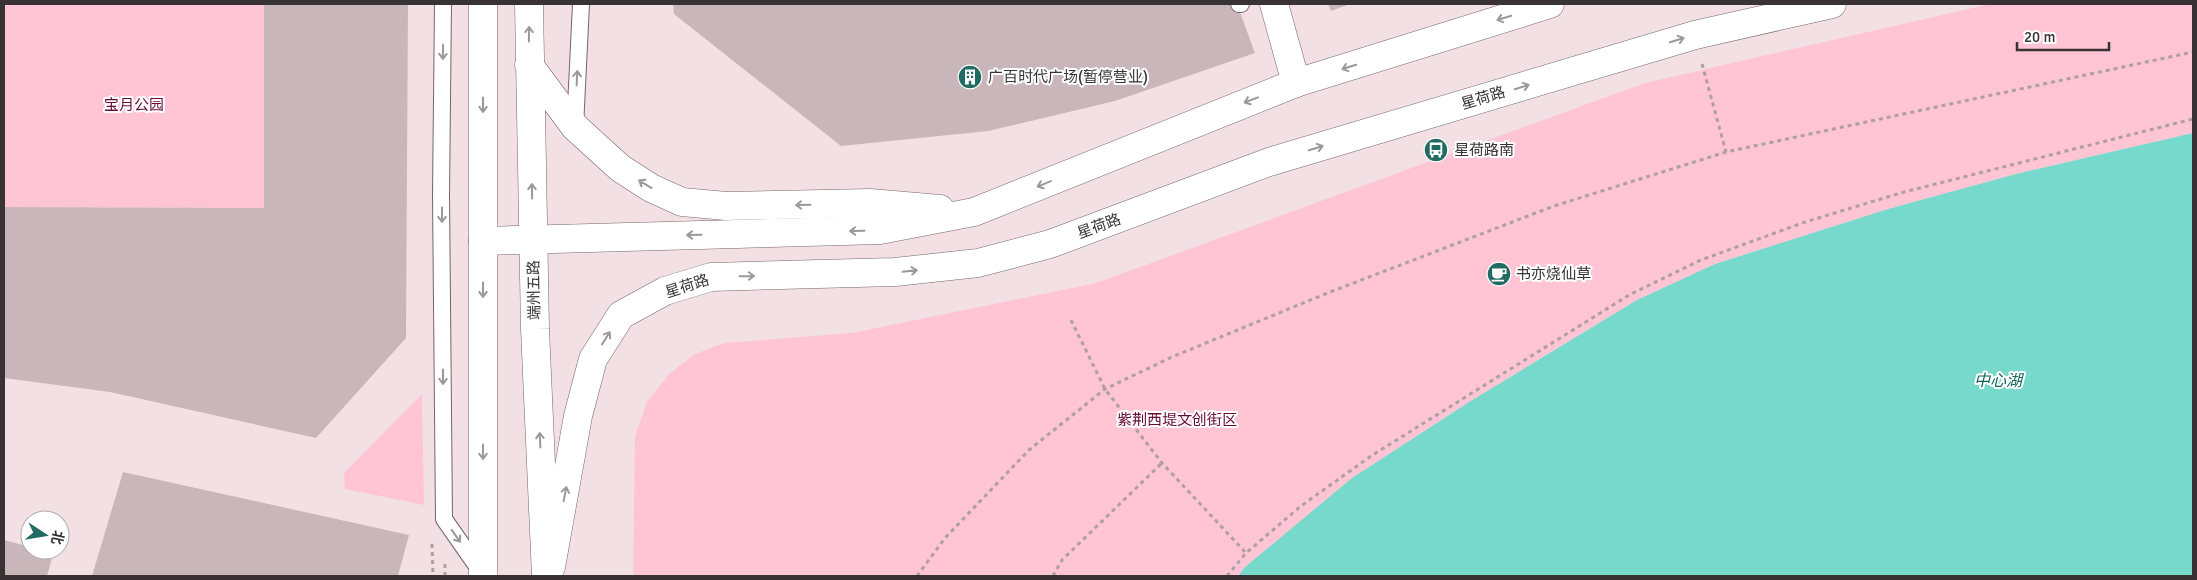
<svg xmlns="http://www.w3.org/2000/svg" width="2197" height="580" viewBox="0 0 2197 580" font-family="Signika,'Noto Sans SC',sans-serif">
  <style>
    .green { fill: #ffc5d4 }
    .water { fill: #77d9cc }
    .building { fill: #c8b6ba }
    .lines { fill: none; stroke-linecap: round; stroke-linejoin: round }
    .service-casing { stroke: #756669; stroke-width: 18 }
    .minor-casing { stroke: #756669; stroke-width: 29 }
    .tertiary-casing { stroke: #756669; stroke-width: 29 }
    .primary-casing { stroke: #756669; stroke-width: 29 }
    .path { stroke: #ad9fa2; stroke-width: 3; stroke-dasharray: 4 4; stroke-linecap: butt }
    .service { stroke: #fff; stroke-width: 16 }
    .minor { stroke: #fff; stroke-width: 28 }
    .tertiary { stroke: #fff; stroke-width: 28 }
    .primary { stroke: #fff; stroke-width: 28 }
    .oneway { stroke: #9c989a }
    .labels { text-anchor: middle; dominant-baseline: central; stroke-width: 4; stroke-linejoin: round; paint-order: stroke }
    .poi-label { font-size: 15px; fill: #393234; stroke: #fff; text-anchor: start }
    .street-label { font-size: 15px; fill: #393234; stroke: #fff }
    .park-label { font-size: 15px; fill: #660b32; stroke: #fff }
    .water-label { font-size: 16px; font-style: italic; fill: #14655d; stroke: #fff }
  </style>
  <rect width="100%" height="100%" fill="#f3e0e4"/>
  <!-- green -->
  <g class="green">
    <polygon points="4,4 264,4 264,208 4,207"/>
    <polygon points="1990,4 2193,4 2193,133 2016,174 1888,209 1715,264 1637,300 1469,402 1352,478 1245,567 1238,576 633,576 635,436 647,402 669,374 695,354 724,343 852,333 1096,283 1645,83"/>
    <polygon points="422,394 424,505 345,489 344,473"/>
  </g>
  <!-- water -->
  <polygon class="water" points="2193,133 2193,576 1238,576 1245,567 1352,478 1469,402 1637,300 1715,264 1888,209 2016,174"/>
  <!-- building -->
  <g class="building">
    <polygon points="264,4 408,4 406,338 316,438 110,392 4,378 4,207 264,208"/>
    <polygon points="673,4 1237,4 1255,53 1115,101 988,131 841,146 674,14"/>
    <polygon points="1328,4 1350,4 1331,11"/>
    <polygon points="123,472 409,535 398,576 92,576"/>
    <polygon points="4,540 30,547 30,550 53,554 47,576 4,576"/>
  </g>
  <g class="lines">
    <!-- service casing -->
    <g class="service-casing">
      <g id="service">
        <polyline points="443,4 441,195 444,519 481,572"/>
        <polyline points="1239,4 1241,4"/>
        <polyline points="575,127 581,4"/>
      </g>
    </g>
    <!-- minor casing -->
    <g class="minor-casing">
      <polyline id="minor" points="1274,4 1296,83"/>
    </g>
    <!-- tertiary casing -->
    <g class="tertiary-casing">
      <g id="tertiary">
        <polyline points="529,65 575,127 620,168 651,188 682,202 726,206 870,203 940,209"/>
        <polyline points="483,241 880,230 974,212 1296,83 1550,4"/>
        <polyline points="551,567 578,416 593,359 621,315 665,291 711,277 895,272 978,263 1050,244 1269,162 1695,35 1832,4"/>
      </g>
    </g>
    <!-- primary casing -->
    <g class="primary-casing">
      <g id="primary">
        <polyline points="483,4 483,576"/>
        <polyline points="529,4 535,329 546,576"/>
      </g>
    </g>
    <!-- path -->
    <g class="path">
      <polyline points="1702,64 1726,152"/>
      <polyline points="1071,320 1105,389 1162,463 1246,553"/>
      <polyline points="432,544 433,576"/>
      <polyline points="445,564 445,576"/>
      <polyline points="917,576 945,538 1029,450 1105,389 1172,357 1325,294 1554,206 1726,152 2193,52"/>
      <polyline points="1053,576 1062,560 1162,463"/>
      <polyline points="1227,576 1246,553 1301,506 1371,456 1629,295 1701,260 1805,222 1904,192 2193,119"/>
    </g>
    <!-- service -->
    <use href="#service" class="service"/>
    <!-- minor -->
    <use href="#minor" class="minor"/>
    <!-- tertiary -->
    <use href="#tertiary" class="tertiary"/>
    <!-- primary -->
    <use href="#primary" class="primary"/>
  </g>
  <!-- one-way arrows -->
  <defs><path id="oneway-shaft" d="M-6 0H5M1.5-3L5.5 0L1.5 3" fill="none" stroke-width="1.6" stroke-linecap="round" stroke-linejoin="round" transform="scale(1.25)"/></defs>
  <g class="oneway">
    <use href="#oneway-shaft" transform="translate(1504 18) rotate(163)"/>
    <use href="#oneway-shaft" transform="translate(529 34) rotate(-89)"/>
    <use href="#oneway-shaft" transform="translate(1677 40) rotate(-17)"/>
    <use href="#oneway-shaft" transform="translate(443 52) rotate(91)"/>
    <use href="#oneway-shaft" transform="translate(1349 67) rotate(163)"/>
    <use href="#oneway-shaft" transform="translate(577 78) rotate(-87)"/>
    <use href="#oneway-shaft" transform="translate(1522 87) rotate(-17)"/>
    <use href="#oneway-shaft" transform="translate(1251 100) rotate(159)"/>
    <use href="#oneway-shaft" transform="translate(483 105) rotate(90)"/>
    <use href="#oneway-shaft" transform="translate(1316 148) rotate(-17)"/>
    <use href="#oneway-shaft" transform="translate(645 184) rotate(-149)"/>
    <use href="#oneway-shaft" transform="translate(1044 184) rotate(158)"/>
    <use href="#oneway-shaft" transform="translate(532 191) rotate(-91)"/>
    <use href="#oneway-shaft" transform="translate(803 205) rotate(179)"/>
    <use href="#oneway-shaft" transform="translate(442 215) rotate(90)"/>
    <use href="#oneway-shaft" transform="translate(857 231) rotate(179)"/>
    <use href="#oneway-shaft" transform="translate(694 235) rotate(179)"/>
    <use href="#oneway-shaft" transform="translate(910 271) rotate(-6)"/>
    <use href="#oneway-shaft" transform="translate(747 276) rotate(-1)"/>
    <use href="#oneway-shaft" transform="translate(483 290) rotate(90)"/>
    <use href="#oneway-shaft" transform="translate(606 338) rotate(-58)"/>
    <use href="#oneway-shaft" transform="translate(443 377) rotate(90)"/>
    <use href="#oneway-shaft" transform="translate(540 440) rotate(-93)"/>
    <use href="#oneway-shaft" transform="translate(483 452) rotate(90)"/>
    <use href="#oneway-shaft" transform="translate(565 494) rotate(-79)"/>
    <use href="#oneway-shaft" transform="translate(456 536) rotate(55)"/>
  </g>
  <!-- icons -->
  <defs>
    <g id="building-disc" transform="scale(1.25)"><circle r="9.5" fill="#226b63" stroke="#fff"/><path d="M-4-6H4V6H1V3H-1V6H-4ZM-2.5-4.3h1.7v1.8h-1.7ZM.8-4.3h1.7v1.8H.8ZM-2.5-1h1.7V.8h-1.7ZM.8-1h1.7V.8H.8Z" fill="#fff"/></g>
    <g id="bus-disc" transform="scale(1.25)"><circle r="9.5" fill="#226b63" stroke="#fff"/><path d="M-5-6H5V4H4V6H2V4H-2V6H-4V4H-5ZM-3.5-4V0h7V-4ZM-3.5 1.2v1.5H-2V1.2ZM2 1.2v1.5H3.5V1.2Z" fill="#fff"/></g>
    <g id="cafe-disc" transform="scale(1.25)"><circle r="9.5" fill="#226b63" stroke="#fff"/><path d="M-5.5-4.5H6V0H3Q3 3.5 0 3.5H-2.5Q-5.5 3.5-5.5 0ZM3-3.2v2h1.7v-2ZM-6 4.5H4V6H-6Z" fill="#fff"/></g>
  </defs>
  <g fill-rule="evenodd">
    <use href="#building-disc" x="970" y="77"/>
    <use href="#bus-disc" x="1436" y="150"/>
    <use href="#cafe-disc" x="1499" y="274"/>
  </g>
  <g class="labels">
    <!-- poi labels -->
    <g class="poi-label">
      <text x="988" y="77">广百时代广场(暂停营业)</text>
      <text x="1454" y="150">星荷路南</text>
      <text x="1516" y="274">书亦烧仙草</text>
    </g>
    <!-- street labels -->
    <g class="street-label">
      <text transform="translate(1483 98) rotate(-17)">星荷路</text>
      <text transform="translate(1099 226) rotate(-20)">星荷路</text>
      <text transform="translate(687 286) rotate(-18)">星荷路</text>
      <text transform="translate(534 290) rotate(-91)">端州五路</text>
    </g>
    <!-- park labels -->
    <g class="park-label">
      <text x="134" y="105">宝月公园</text>
      <text x="1177" y="420">紫荆西堤文创街区</text>
    </g>
    <!-- water labels -->
    <g class="water-label">
      <text x="1998" y="381">中心湖</text>
    </g>
  </g>
  <!-- border -->
  <rect width="2197" height="580" fill="none" stroke="#393234" stroke-width="10"/>
  <!-- north arrow -->
  <g transform="translate(45 535) rotate(102)"><circle r="24" fill="#ffffff" stroke="#b0adae"/>
  <path d="M0-4L9 19L0 12L-9 19Z" fill="#226b63"/>
  <text y="-8" font-size="14" font-weight="bold" text-anchor="middle" fill="#393234">北</text>
  </g>
  <!-- scale -->
  <path d="M2017 42v8h92v-8" fill="none" stroke="#393234" stroke-width="2.5"/>
  <text x="2024" y="42" font-size="15" fill="#393234" stroke="#ffffff" stroke-width="4" paint-order="stroke">20 m</text>
</svg>
